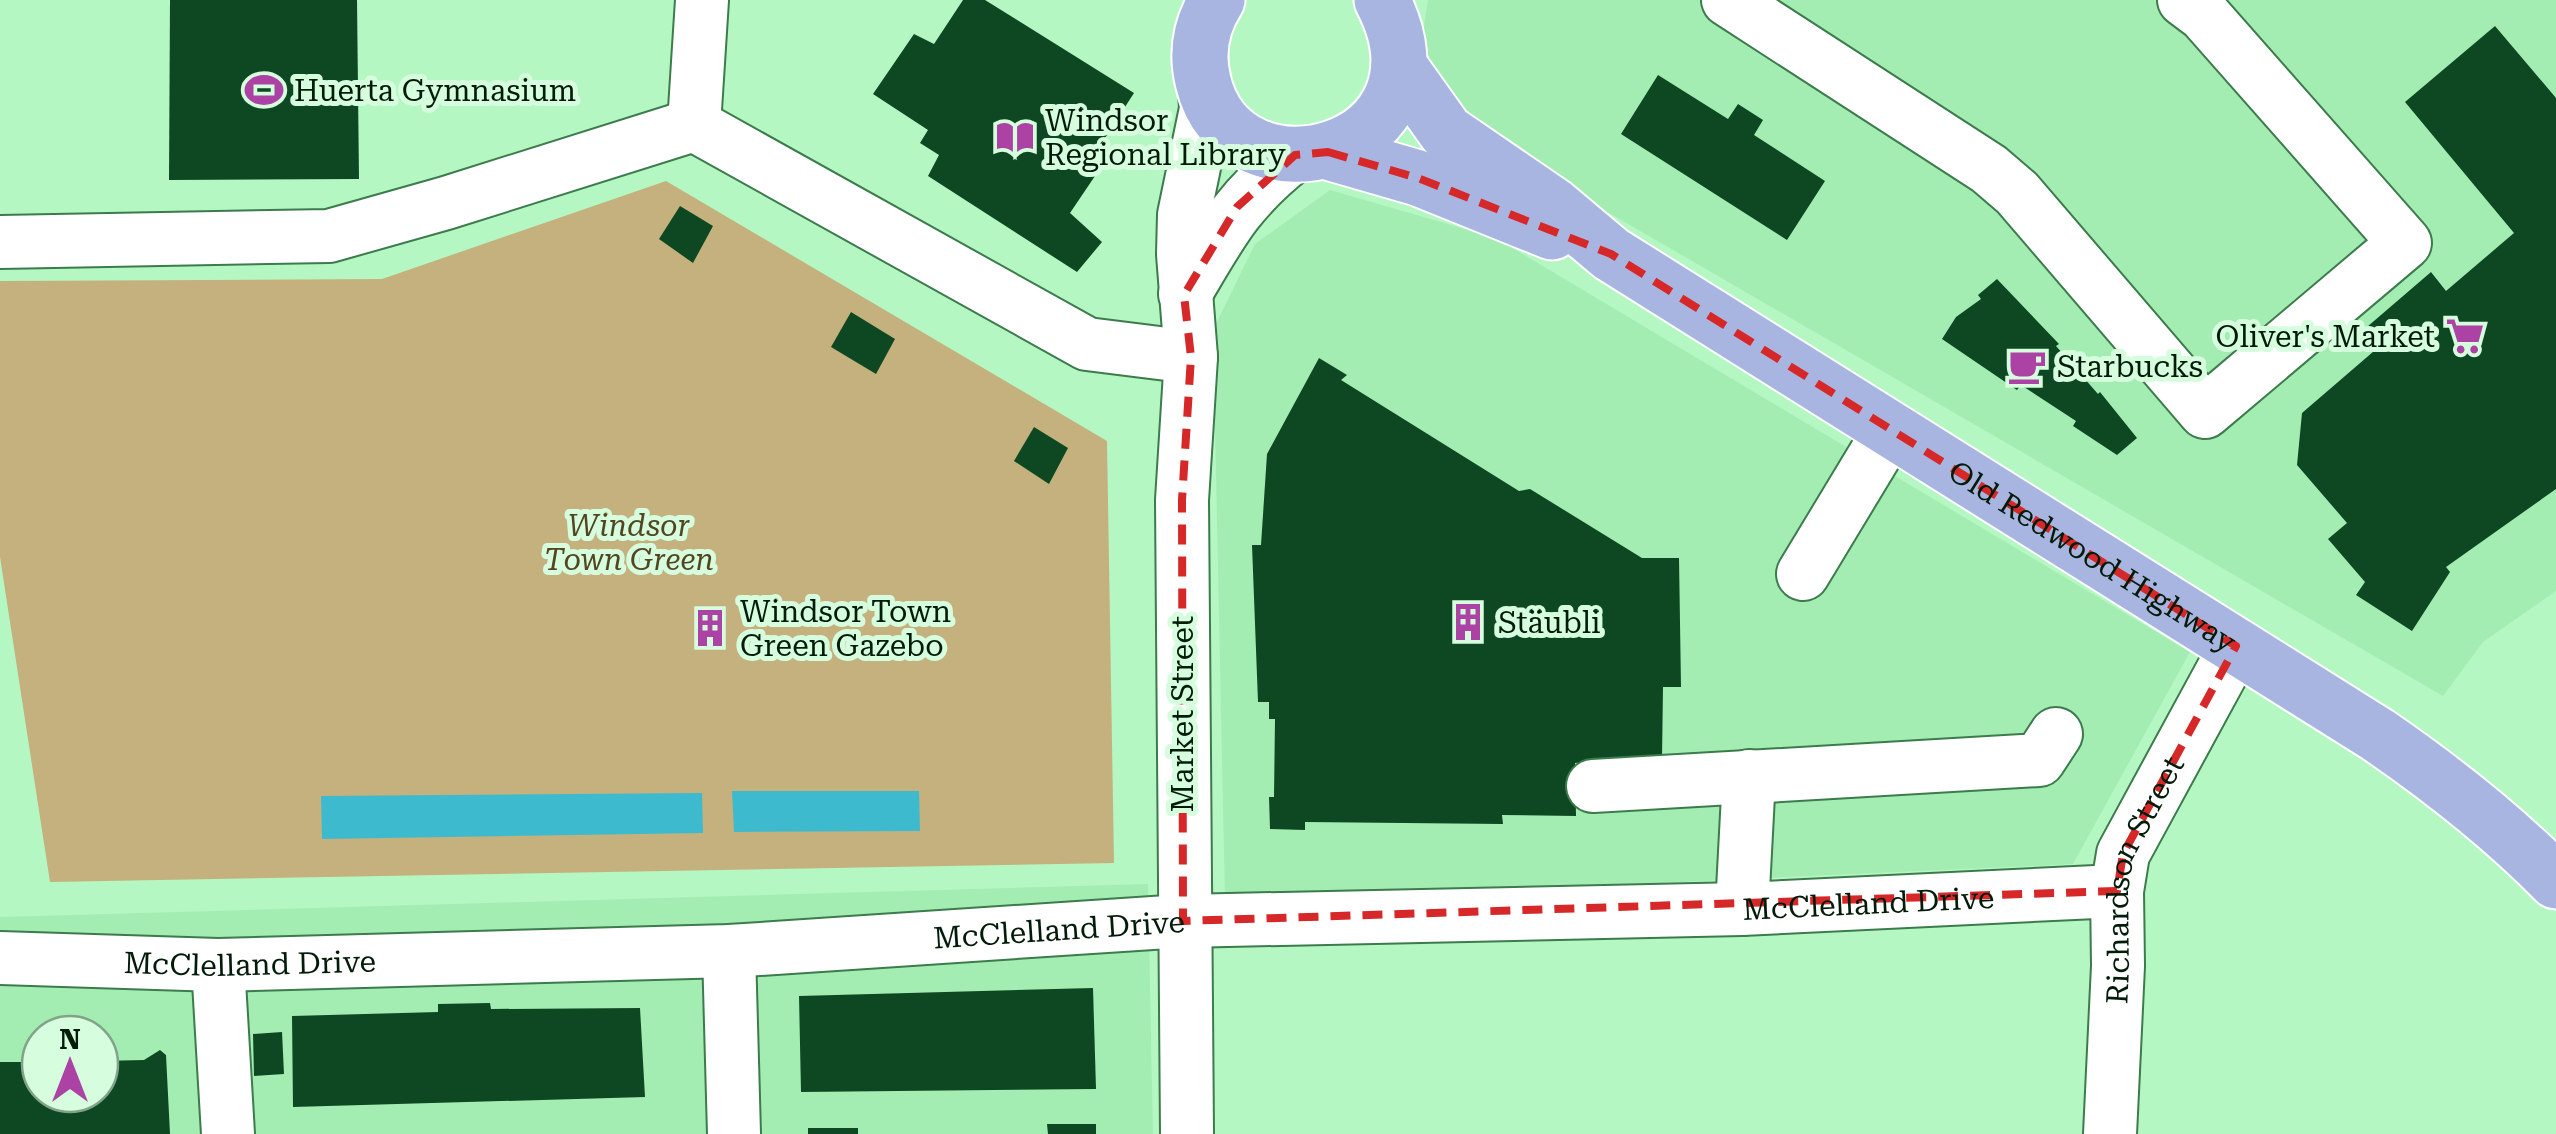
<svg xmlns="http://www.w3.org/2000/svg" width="2556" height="1134" viewBox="0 0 2556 1134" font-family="'Roboto Serif',serif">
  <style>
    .built { fill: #a3edb2; fill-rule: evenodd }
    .green { fill: #c4b17e }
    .water { fill: #3ebace }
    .building { fill: #0e4822 }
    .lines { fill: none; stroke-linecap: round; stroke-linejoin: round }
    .minor-casing { stroke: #3c7b4c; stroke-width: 56 }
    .major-casing { stroke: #fff; stroke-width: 59 }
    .minor { stroke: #fff; stroke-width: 52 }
    .major { stroke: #a8b5e1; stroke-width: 55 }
    .marked { fill: none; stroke: #d62828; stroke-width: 8; stroke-dasharray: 20 12; stroke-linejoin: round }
    .labels { text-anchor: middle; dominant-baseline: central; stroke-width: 10; stroke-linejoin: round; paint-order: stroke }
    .poi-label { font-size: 30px; fill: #021c09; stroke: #d6fddd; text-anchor: start }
    .park-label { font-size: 30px; font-style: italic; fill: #524520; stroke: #d6fddd }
    .street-label { font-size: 30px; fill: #021c09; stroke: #d6fddd }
  </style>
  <rect width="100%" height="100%" fill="#b5f7c2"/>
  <!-- built -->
  <g class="built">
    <polygon points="1428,0 2556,0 2556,591 2483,642 2443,696 1478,137 1438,96 1422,38"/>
    <polygon points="1330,190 1496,238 2190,652 2073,864 1225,903 1213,330 1255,244"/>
    <path d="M 1148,884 L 1153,1134 L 0,1134 L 0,917 ZM 40,1034 L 100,1034 L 100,1094 L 40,1094 Z"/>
  </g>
  <!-- green -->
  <polygon class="green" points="666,181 1107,441 1114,863 50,882 0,557 0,281 382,279"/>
  <!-- water -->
  <g class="water">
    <polygon points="732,791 919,791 920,831 734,832"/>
    <polygon points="702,793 703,833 322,839 321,796"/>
  </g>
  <!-- building -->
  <g class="building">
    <polygon points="170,0 357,0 359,179 169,180"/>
    <polygon points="963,0 985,0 1134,93 1085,169 1095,176 1070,213 1102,242 1077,272 928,176 939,155 920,143 928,130 873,94 914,34 934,44"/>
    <polygon points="2495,26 2556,98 2556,489 2446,567 2450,572 2412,631 2356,595 2365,582 2328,539 2347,523 2297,465 2302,413 2381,345 2367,327 2431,272 2446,291 2514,233 2405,102"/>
    <polygon points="1658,75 1728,119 1738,104 1763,120 1754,135 1825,181 1787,240 1621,134"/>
    <polygon points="680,206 713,226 693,263 659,239"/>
    <polygon points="1997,279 2059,344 2056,346 2098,394 2100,392 2137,438 2117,455 2073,426 2076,421 2021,385 2017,390 1942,339 1956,317 1981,299 1978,295"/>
    <polygon points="851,312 895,339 876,374 831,347"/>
    <polygon points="1319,358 1347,375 1341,380 1519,491 1530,489 1642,558 1679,558 1681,687 1663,687 1662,758 1575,763 1576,816 1502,815 1503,824 1305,822 1305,830 1270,829 1269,797 1274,797 1275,719 1269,719 1269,702 1258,702 1252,545 1261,545 1267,454"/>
    <polygon points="1034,427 1068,448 1049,484 1014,461"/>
    <polygon points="723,613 725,642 697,642 695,614"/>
    <polygon points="1093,988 1096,1089 801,1092 799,996"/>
    <polygon points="490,1003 491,1009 640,1008 645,1097 293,1107 292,1016 438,1012 438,1004"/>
    <polygon points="282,1032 284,1074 254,1076 253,1034"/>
    <polygon points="160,1050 166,1055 170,1134 0,1134 0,1062 40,1062 40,1094 100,1094 100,1061 144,1060"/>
    <polygon points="1047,1124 1096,1124 1096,1134 1048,1134"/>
    <rect x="808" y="1128" width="50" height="6"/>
  </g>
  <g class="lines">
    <!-- minor casing -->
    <g class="minor-casing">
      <g id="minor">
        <polyline points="702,0 694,125 1087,344 1191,357"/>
        <polyline points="1728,0 1989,169 2017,193 2205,412 2405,243 2204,15 2184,0"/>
        <polyline points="0,242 329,236 446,203 694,125"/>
        <path d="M 1185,294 C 1221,233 1237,200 1295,155"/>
        <polyline points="1803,574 1890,430"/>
        <polyline points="1593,786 2039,760 2056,734"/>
        <polyline points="1742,909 1749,776"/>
        <polyline points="729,951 734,1134"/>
        <path id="s1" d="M 0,958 L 218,965 L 729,951 L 1183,921 L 1742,909 L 2117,891"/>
        <polyline points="218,965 228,1134"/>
        <polyline points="1187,1134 1182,500 1191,357 1183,254 1184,215 1206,109 1205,91"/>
        <path id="s2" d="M 2110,1134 L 2118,966 L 2117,891 L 2123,854 L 2236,646"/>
      </g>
    </g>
    <!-- major casing -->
    <g class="major-casing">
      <g id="major">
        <path d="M 1217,0 C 1201,25 1196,52 1203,81 C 1233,214 1462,153 1382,0"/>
        <path id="s3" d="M 1399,66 L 1446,132 L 1554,206 L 1611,254 L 2378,735 C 2442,779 2501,825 2556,881"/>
        <polyline points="1328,152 1418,178 1552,232"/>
      </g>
    </g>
    <!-- minor -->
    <use href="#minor" class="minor"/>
    <!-- major -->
    <use href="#major" class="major"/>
  </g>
  <!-- marked area -->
  <path class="marked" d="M 1328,152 L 1418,178 L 1611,254 L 2236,646 L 2123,854 L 2117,891 L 1183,921 L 1182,500 L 1191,357 L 1184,295 L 1237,207 L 1295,155 Z"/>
  <!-- icons -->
  <defs>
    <g id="stadium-bare" transform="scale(3)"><path d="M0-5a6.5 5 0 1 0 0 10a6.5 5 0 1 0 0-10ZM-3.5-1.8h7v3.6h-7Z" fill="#ab42a4" stroke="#d6fddd" stroke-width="2.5" paint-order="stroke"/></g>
    <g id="library-bare" transform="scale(3)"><path d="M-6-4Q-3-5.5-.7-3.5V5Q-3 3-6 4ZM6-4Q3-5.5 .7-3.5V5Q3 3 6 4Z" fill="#ab42a4" stroke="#d6fddd" stroke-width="2.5" paint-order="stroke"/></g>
    <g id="supermarket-bare" transform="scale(3)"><path d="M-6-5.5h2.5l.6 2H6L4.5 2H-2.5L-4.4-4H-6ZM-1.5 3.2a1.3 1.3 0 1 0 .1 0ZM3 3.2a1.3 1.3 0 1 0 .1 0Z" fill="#ab42a4" stroke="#d6fddd" stroke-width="2.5" paint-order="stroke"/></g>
    <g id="cafe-bare" transform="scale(3)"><path d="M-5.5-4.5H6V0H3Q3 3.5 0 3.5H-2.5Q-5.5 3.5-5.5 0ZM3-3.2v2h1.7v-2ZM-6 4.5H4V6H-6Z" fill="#ab42a4" stroke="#d6fddd" stroke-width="2.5" paint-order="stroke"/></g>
    <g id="building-bare" transform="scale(3)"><path d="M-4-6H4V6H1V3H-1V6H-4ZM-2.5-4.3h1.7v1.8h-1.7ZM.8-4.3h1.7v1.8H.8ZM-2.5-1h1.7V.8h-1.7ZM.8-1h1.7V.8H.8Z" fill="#ab42a4" stroke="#d6fddd" stroke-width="2.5" paint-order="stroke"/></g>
  </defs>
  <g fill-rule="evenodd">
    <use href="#stadium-bare" x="264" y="90"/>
    <use href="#library-bare" x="1015" y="137"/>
    <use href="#supermarket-bare" x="2465" y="336"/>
    <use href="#cafe-bare" x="2027" y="366"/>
    <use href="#building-bare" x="1468" y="622"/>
    <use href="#building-bare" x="710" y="628"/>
  </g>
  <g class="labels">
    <!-- poi labels -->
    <g class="poi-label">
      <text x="294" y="90">Huerta Gymnasium</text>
      <text x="1045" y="120">Windsor<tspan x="1045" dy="34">Regional Library</tspan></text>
      <text x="2435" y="336" text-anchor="end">Oliver's Market</text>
      <text x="2057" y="366">Starbucks</text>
      <text x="740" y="611">Windsor Town<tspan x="740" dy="34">Green Gazebo</tspan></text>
      <text x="1498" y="622">Stäubli</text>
    </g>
    <!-- park labels -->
    <g class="park-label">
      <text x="629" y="525">Windsor<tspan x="629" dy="34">Town Green</tspan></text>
    </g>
    <!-- street labels -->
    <g class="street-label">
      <text stroke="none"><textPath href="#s3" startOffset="855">Old Redwood Highway</textPath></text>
      <text transform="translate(1182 714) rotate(-90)">Market Street</text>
      <text stroke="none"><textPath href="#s2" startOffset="260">Richardson Street</textPath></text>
      <text stroke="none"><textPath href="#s1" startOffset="1870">McClelland Drive</textPath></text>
      <text stroke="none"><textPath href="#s1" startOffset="1060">McClelland Drive</textPath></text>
      <text stroke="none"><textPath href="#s1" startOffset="250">McClelland Drive</textPath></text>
    </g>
  </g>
  <!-- north arrow -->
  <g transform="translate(70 1064)"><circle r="48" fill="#d6fddd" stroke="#81a388" stroke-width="2.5"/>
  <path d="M0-8L18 38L0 25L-18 38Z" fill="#ab42a4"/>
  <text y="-15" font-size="28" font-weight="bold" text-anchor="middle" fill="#021c09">N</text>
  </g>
</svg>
